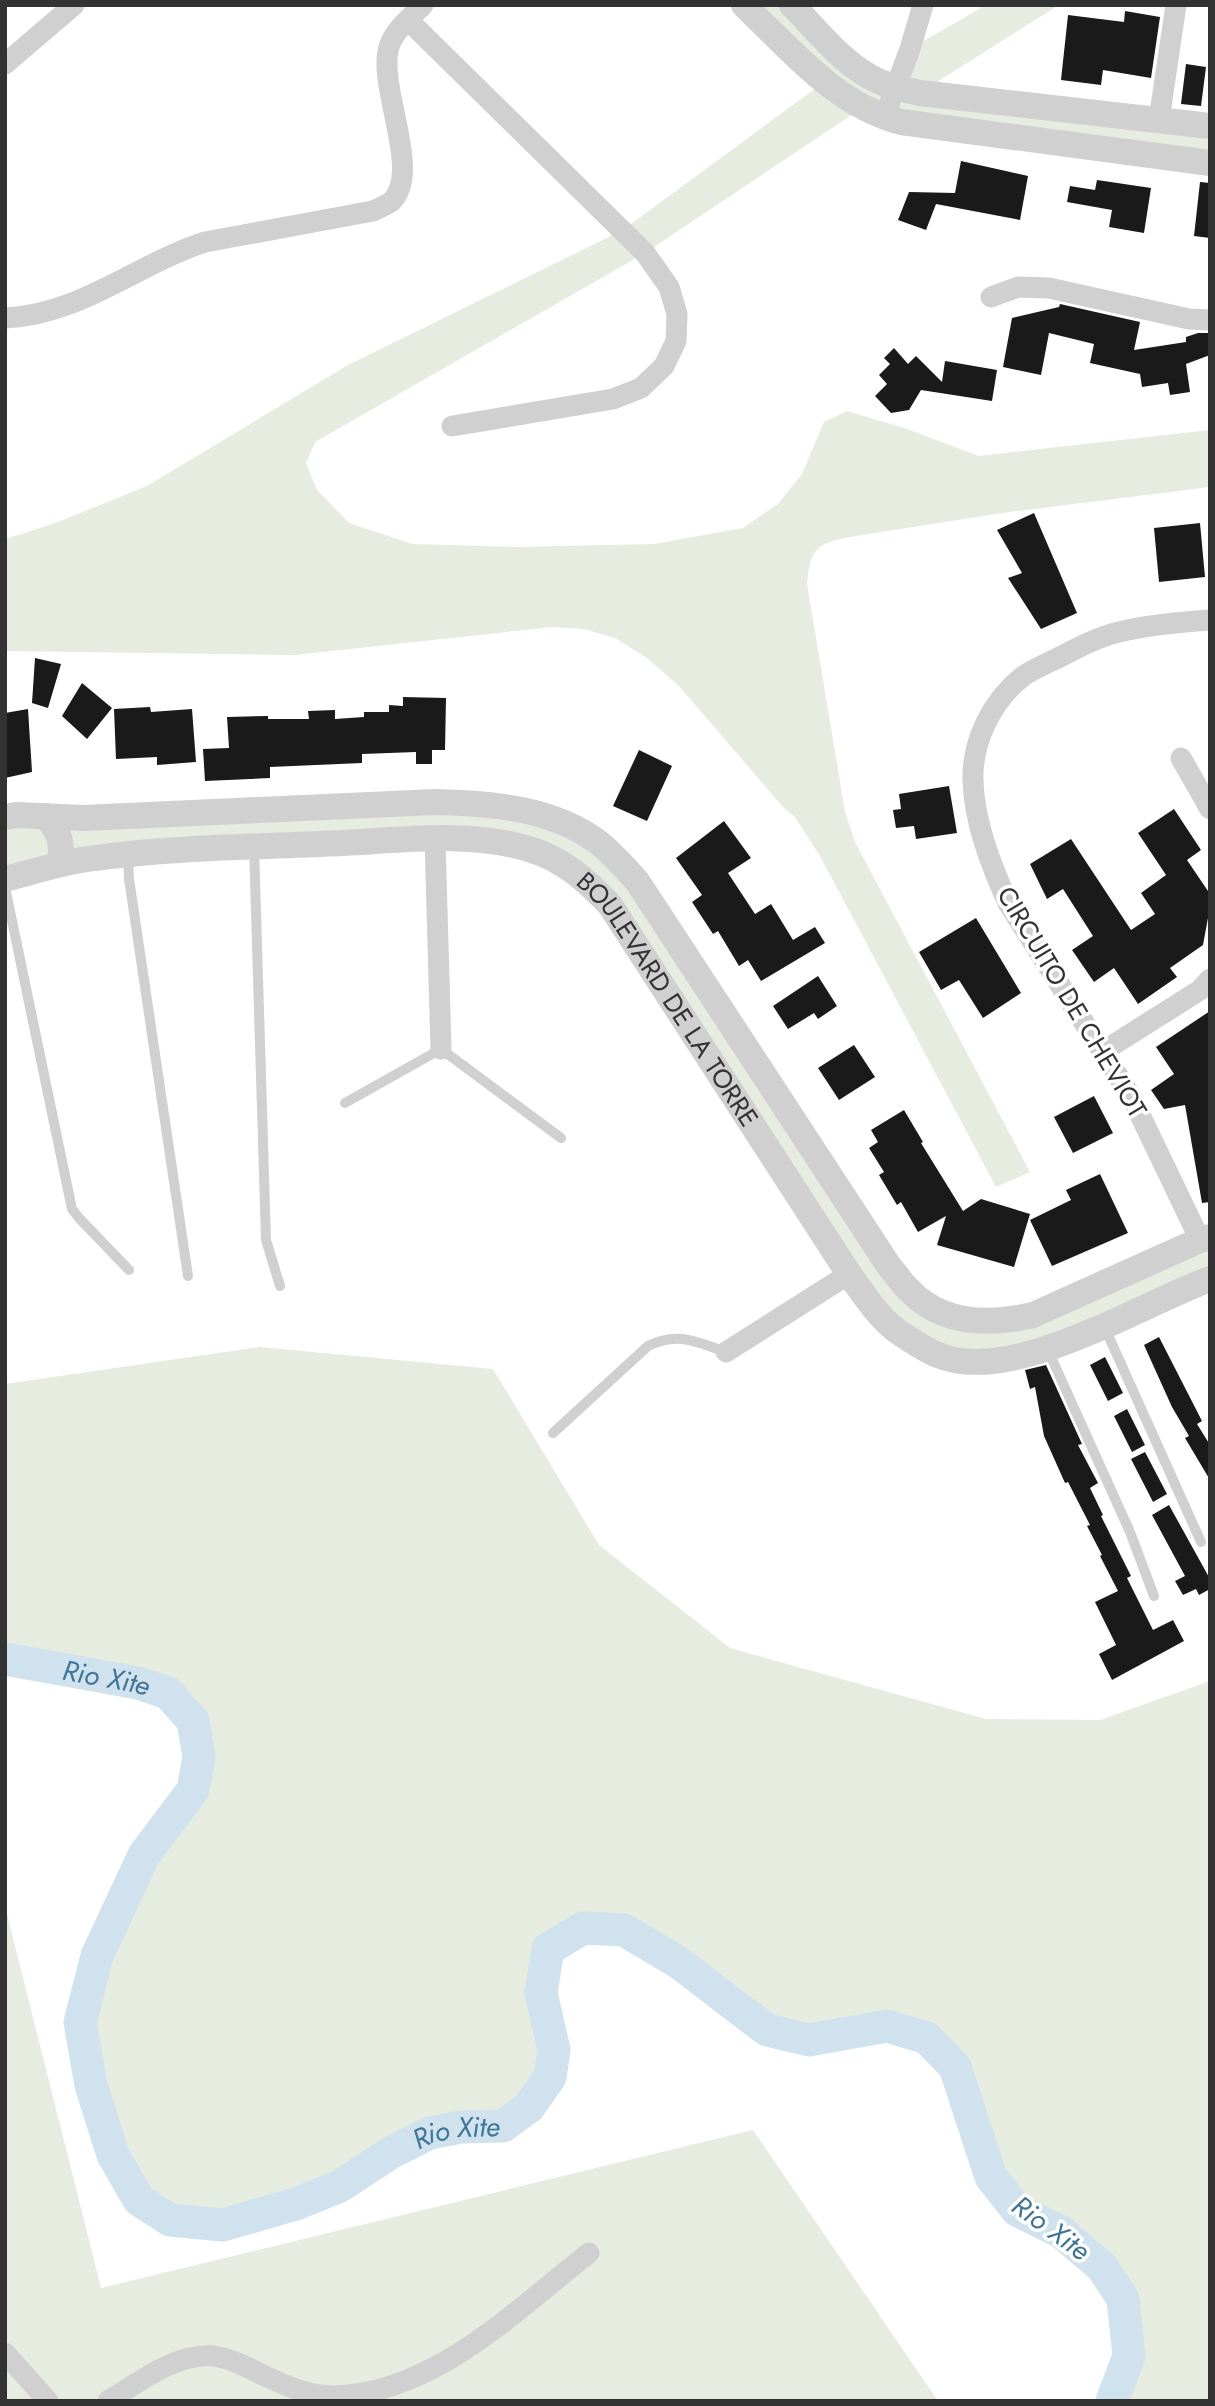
<svg xmlns="http://www.w3.org/2000/svg" width="1215" height="2406" viewBox="0 0 1215 2406" font-family="Jost,sans-serif">
  <style>
    .green { fill: #e6ecdf }
    .lines { fill: none; stroke-linecap: round; stroke-linejoin: round }
    .river { stroke: #cfe2ee; stroke-width: 33 }
    .building { fill: #1a1a1a }
    .service { stroke: #d0d0d0; stroke-width: 10 }
    .minor { stroke: #d0d0d0; stroke-width: 21 }
    .tertiary { stroke: #d0d0d0; stroke-width: 26 }
    .labels { text-anchor: middle; dominant-baseline: central; stroke-width: 7; stroke-linejoin: round; paint-order: stroke }
    .street-label { font-size: 26px; fill: #333; stroke: #fff }
    .water-label { font-size: 28px; font-style: italic; fill: #3f7597; stroke: #fff }
  </style>
  <rect width="100%" height="100%" fill="#fff"/>
  <!-- green -->
  <g class="green">
    <path d="M 744,5 L 792,5 L 896,88 L 910,49 L 986,5 L 1059,5 L 921,92 L 1210,126 L 1210,163 L 862,108 L 645,253 L 315,442 L 306,463 L 317,490 L 349,523 L 413,544 L 517,547 L 654,544 L 743,528 L 778,504 L 802,474 L 824,422 L 847,411 L 907,429 L 979,456 L 1210,430 L 1210,487 L 1002,513 L 850,537 C 815,544 811,548 807,584 L 845,812 L 855,842 L 1030,1172 L 996,1187 L 820,856 L 795,817 L 783,807 L 679,686 L 647,658 L 615,638 L 584,629 L 553,627 L 294,655 L 5,651 L 5,539 L 53,524 L 147,486 L 348,365 L 623,230 L 824,82 Z"/>
    <polygon points="435,802 598,842 911,1293 1005,1322 1210,1237 1210,1279 995,1362 895,1330 610,905 527,848 254,847 5,879 5,817"/>
    <polygon points="260,1347 493,1369 599,1545 730,1648 986,1719 1100,1720 1210,1681 1210,2401 1112,2401 1129,2356 1123,2299 1102,2267 1061,2232 1017,2210 991,2177 955,2067 927,2038 887,2026 809,2040 767,2030 678,1962 624,1930 583,1928 548,1949 541,1993 554,2050 550,2077 529,2107 503,2126 461,2127 430,2133 392,2152 340,2186 296,2204 223,2225 170,2220 139,2200 113,2155 92,2085 80,2022 97,1956 144,1855 193,1790 199,1757 193,1721 168,1693 138,1683 5,1659 5,1384"/>
    <polygon points="5,1906 101,2288 753,2130 938,2401 5,2401"/>
  </g>
  <g class="lines">
    <!-- river -->
    <path class="river" id="s1" d="M 5,1659 L 138,1683 L 168,1693 L 193,1721 L 199,1757 L 193,1790 L 144,1855 L 97,1956 L 80,2022 L 91,2085 L 113,2155 L 139,2200 L 170,2220 L 223,2225 L 296,2204 L 340,2186 L 392,2152 L 430,2133 L 461,2127 L 503,2126 L 529,2107 L 550,2077 L 554,2050 L 541,1993 L 548,1949 L 583,1928 L 624,1930 L 678,1962 L 767,2030 L 809,2040 L 887,2026 L 927,2038 L 955,2067 L 991,2177 L 1017,2210 L 1061,2232 L 1102,2267 L 1123,2299 L 1129,2356 L 1112,2401"/>
  </g>
  <!-- building -->
  <g class="building">
    <polygon points="1125,11 1160,17 1151,78 1103,70 1101,85 1061,80 1068,15 1124,22"/>
    <polygon points="1186,64 1206,67 1201,106 1181,104"/>
    <polygon points="961,161 1028,176 1020,220 936,204 926,230 898,220 909,192 955,193"/>
    <polygon points="1097,180 1151,188 1144,233 1109,227 1112,210 1067,202 1070,186 1095,190"/>
    <polygon points="1200,182 1210,183 1210,238 1194,236"/>
    <polygon points="1060,304 1140,322 1134,350 1186,342 1186,337 1198,333 1210,333 1210,355 1186,364 1190,392 1170,395 1168,383 1142,387 1140,374 1090,363 1094,344 1049,333 1041,375 1003,367 1012,318 1059,307"/>
    <polygon points="894,348 908,364 916,356 942,382 945,361 997,370 992,401 921,390 909,410 891,413 875,396 887,384 879,375 890,364 884,358"/>
    <polygon points="1034,513 1077,613 1041,629 1008,578 1022,573 997,530"/>
    <polygon points="1200,523 1205,577 1159,582 1154,528"/>
    <polygon points="35,658 61,664 48,708 32,703"/>
    <polygon points="82,683 112,708 87,739 62,716"/>
    <polygon points="403,697 446,698 445,750 432,750 432,764 416,764 416,752 362,754 362,763 270,767 270,778 205,781 203,749 229,748 227,717 268,716 268,719 309,719 308,711 335,710 335,719 364,717 364,712 389,712 389,705 403,706"/>
    <polygon points="150,707 151,712 192,709 196,762 157,765 157,757 116,759 114,709"/>
    <polygon points="28,709 32,772 5,778 5,713"/>
    <polygon points="639,750 672,766 647,821 613,806"/>
    <polygon points="949,786 957,833 916,839 914,826 896,828 893,810 901,809 899,794"/>
    <polygon points="1174,809 1201,850 1187,860 1210,894 1210,907 1203,945 1170,968 1177,977 1138,1004 1114,968 1094,982 1072,950 1093,936 1063,889 1047,899 1030,864 1071,839 1131,930 1155,914 1141,893 1166,875 1138,833"/>
    <polygon points="724,821 751,858 728,873 755,914 771,904 793,940 815,927 825,943 761,981 748,960 739,966 718,931 713,934 692,902 702,895 676,858"/>
    <polygon points="976,918 1021,993 983,1018 959,980 941,990 919,952"/>
    <polygon points="818,976 837,1006 818,1019 814,1013 788,1029 773,1006"/>
    <polygon points="1210,1011 1210,1202 1202,1203 1185,1105 1164,1109 1151,1090 1174,1074 1156,1047"/>
    <polygon points="854,1045 875,1077 839,1100 818,1068"/>
    <polygon points="1094,1096 1113,1133 1073,1153 1054,1117"/>
    <polygon points="904,1110 923,1142 921,1143 963,1211 981,1199 1030,1214 1014,1267 937,1245 946,1216 918,1232 901,1202 897,1205 879,1175 884,1172 869,1148 878,1142 871,1130"/>
    <polygon points="1100,1174 1128,1233 1052,1266 1030,1220 1071,1200 1066,1190"/>
    <polygon points="1159,1337 1202,1421 1197,1424 1210,1445 1210,1480 1185,1438 1189,1436 1172,1407 1144,1345"/>
    <polygon points="1105,1357 1123,1393 1108,1401 1090,1365"/>
    <polygon points="1046,1365 1082,1444 1078,1445 1098,1483 1090,1488 1103,1515 1101,1516 1131,1576 1127,1578 1153,1630 1173,1620 1184,1641 1112,1680 1099,1654 1116,1645 1095,1602 1118,1591 1100,1556 1102,1555 1087,1526 1090,1525 1068,1482 1065,1483 1044,1436 1035,1387 1030,1389 1025,1370"/>
    <polygon points="1127,1409 1145,1445 1132,1452 1114,1416"/>
    <polygon points="1145,1452 1167,1494 1153,1502 1131,1459"/>
    <polygon points="1169,1505 1210,1579 1210,1589 1199,1595 1196,1589 1183,1595 1175,1581 1185,1576 1152,1515"/>
  </g>
  <g class="lines">
    <!-- service -->
    <g class="service">
      <polyline points="254,847 266,1240 280,1286"/>
      <polyline points="128,854 129,879 188,1276"/>
      <polyline points="5,887 72,1209 79,1218 129,1270"/>
      <polyline points="345,1103 441,1049 561,1138"/>
      <polyline points="1104,1326 1201,1542"/>
      <polyline points="1047,1348 1130,1532 1154,1596"/>
      <path d="M 553,1433 L 648,1346 C 678,1331 697,1342 726,1352"/>
    </g>
    <!-- minor -->
    <g class="minor">
      <polyline points="408,20 645,253 669,287 677,314 676,341 664,366 641,388 613,399 452,426"/>
      <polyline points="5,64 74,5"/>
      <polyline points="884,118 910,49 923,5"/>
      <polyline points="1159,120 1176,5"/>
      <polyline points="991,297 1018,287 1049,288 1189,319 1210,320"/>
      <path d="M 5,318 C 80,315 137,264 205,242 L 373,211 C 379,208 387,205 392,201 C 422,171 377,86 389,47 C 394,30 411,17 423,5"/>
      <polyline points="1181,758 1210,809"/>
      <polyline points="435,839 441,1049"/>
      <polyline points="1102,1052 1200,990 1210,979"/>
      <path d="M 1200,1240 L 1132,1098 L 1008,903 C 991,865 974,822 973,780 C 972,741 992,701 1022,677 C 1033,669 1048,663 1060,657 C 1079,647 1098,637 1119,632 C 1148,625 1180,622 1210,620"/>
      <polyline points="726,1352 849,1274"/>
      <polyline points="5,2353 48,2401"/>
      <path d="M 108,2401 C 138,2383 177,2352 214,2356 C 232,2359 247,2367 263,2375 C 287,2386 307,2396 334,2396 C 433,2394 515,2311 589,2253"/>
    </g>
    <!-- tertiary -->
    <g class="tertiary">
      <path d="M 744,5 C 791,50 836,105 901,122 L 1210,163"/>
      <path d="M 792,5 C 818,31 843,65 878,81 C 891,87 906,90 920,93 L 1210,126"/>
      <path d="M 46,816 C 59,831 64,844 59,864"/>
      <path d="M 5,817 L 16,815 L 83,818 L 435,802 C 489,803 554,808 599,843 C 613,854 625,868 637,881 L 889,1266 C 896,1274 902,1284 910,1291 C 943,1325 990,1325 1033,1315 L 1200,1240 L 1210,1237"/>
      <path id="s2" d="M 5,879 C 33,872 60,863 88,859 C 171,847 259,847 343,843 C 403,840 470,831 529,849 C 563,859 586,880 610,905 L 849,1274 C 863,1293 877,1316 897,1331 C 909,1339 925,1350 938,1355 C 1011,1386 1139,1305 1210,1279"/>
    </g>
  </g>
  <g class="labels">
    <!-- street labels -->
    <g class="street-label">
      <text transform="translate(1072 1002) rotate(59)">CIRCUITO DE CHEVIOT</text>
      <text stroke="none"><textPath href="#s2" startOffset="738">BOULEVARD DE LA TORRE</textPath></text>
    </g>
    <!-- water labels -->
    <g class="water-label">
      <text stroke="none"><textPath href="#s1" startOffset="103">Rio Xite</textPath></text>
      <text stroke="none"><textPath href="#s1" startOffset="1069">Rio Xite</textPath></text>
      <text transform="translate(1051 2228) rotate(36)">Rio Xite</text>
    </g>
  </g>
  <!-- border -->
  <rect width="1215" height="2406" fill="none" stroke="#333333" stroke-width="14"/>
</svg>
